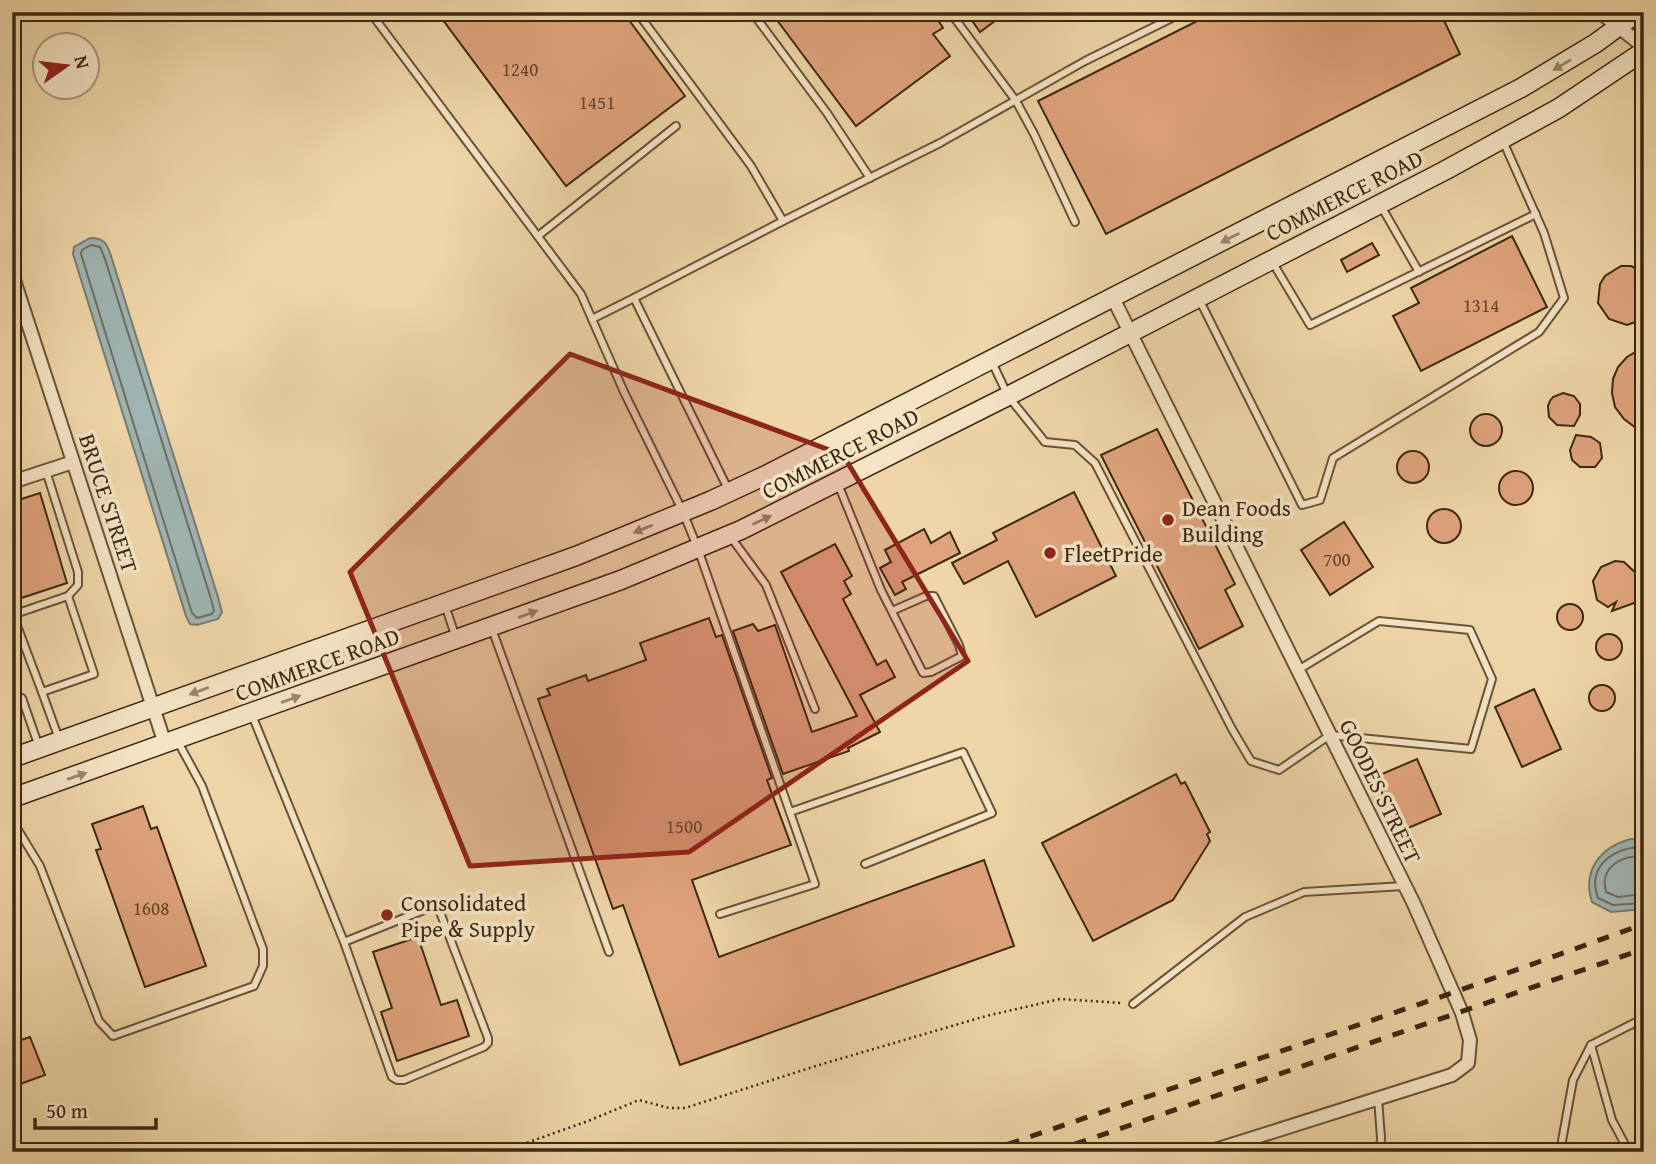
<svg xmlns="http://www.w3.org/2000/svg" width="1656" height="1164" viewBox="0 0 1656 1164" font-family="'Gentium Book Plus',serif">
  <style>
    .water { fill: #a0b6b5; stroke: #787d73; stroke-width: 2 }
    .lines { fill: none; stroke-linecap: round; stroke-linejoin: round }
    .shore { stroke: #6e6f63; stroke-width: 2 }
    .building { fill: #e0a47d; stroke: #3d2811; stroke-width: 2 }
    .lane-casing { stroke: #6a5437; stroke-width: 10 }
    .street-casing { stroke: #6a5437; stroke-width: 16 }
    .secondary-casing { stroke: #3d2811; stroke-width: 21 }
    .path { stroke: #3d2811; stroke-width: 2.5; stroke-dasharray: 2 3.5; stroke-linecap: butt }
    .lane { stroke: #f5e4c6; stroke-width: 6 }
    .street { stroke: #f5e4c6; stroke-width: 12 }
    .secondary { stroke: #f5e4c6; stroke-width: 18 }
    .rail { stroke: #3d2811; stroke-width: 5; stroke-dasharray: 12 12; stroke-linecap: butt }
    .oneway { fill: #99866c }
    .marked { fill: #8f2418; fill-opacity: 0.2; stroke: #8f2418; stroke-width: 5; stroke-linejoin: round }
    .poi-dot { fill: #8f2418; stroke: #f5e4c6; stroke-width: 2.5 }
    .labels { text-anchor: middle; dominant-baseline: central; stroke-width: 7; stroke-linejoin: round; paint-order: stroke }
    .number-label { font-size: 19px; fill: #66472c }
    .street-label { font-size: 23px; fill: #3d2811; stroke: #f5e4c6 }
    .poi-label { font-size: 23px; fill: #3d2811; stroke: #f5e4c6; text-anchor: start }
  </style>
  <rect width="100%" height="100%" fill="#efd6a8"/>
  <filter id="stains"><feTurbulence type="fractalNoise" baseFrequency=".00286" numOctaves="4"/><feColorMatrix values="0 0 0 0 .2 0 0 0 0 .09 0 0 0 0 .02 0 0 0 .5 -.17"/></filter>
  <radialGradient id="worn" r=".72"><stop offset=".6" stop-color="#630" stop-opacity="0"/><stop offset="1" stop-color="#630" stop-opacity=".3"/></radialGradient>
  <!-- water -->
  <g class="water">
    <path d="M 90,238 C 104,238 107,243 111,256 L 218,597 L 222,612 L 218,619 L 197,625 L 190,624 L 186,616 L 73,254 L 74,247 Z"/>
    <path d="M 1631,839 L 1644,840 L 1644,909 L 1611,912 L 1592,902 C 1582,871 1600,847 1631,839 Z"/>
  </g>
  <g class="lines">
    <!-- shore -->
    <g class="shore">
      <polygon points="91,245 100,247 105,259 211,599 214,611 212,614 197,618 192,613 81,254 82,250"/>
      <path d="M 1644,847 C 1615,847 1586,865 1598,898 L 1613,905 L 1644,903"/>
      <path d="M 1644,856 C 1622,855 1599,867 1606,892 L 1618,897 L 1644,894"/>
    </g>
  </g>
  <!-- building -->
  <g class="building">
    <polygon points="437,12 623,12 685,96 566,186"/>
    <polygon points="771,12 933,12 943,28 933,34 950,56 856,126"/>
    <polygon points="966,12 1007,12 980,32"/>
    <polygon points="1215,12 1440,12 1460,54 1106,234 1038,101"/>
    <polygon points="1512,236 1547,307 1421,371 1393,316 1419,303 1411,288"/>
    <polygon points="1372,243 1379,255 1347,272 1341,260"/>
    <polygon points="1621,266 1631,266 1644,272 1644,319 1627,325 1609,319 1598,303 1600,284 1605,276"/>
    <polygon points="1644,347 1644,434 1624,419 1615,407 1612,393 1613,379 1618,367 1627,357"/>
    <polygon points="1563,393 1574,396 1580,404 1580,415 1574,426 1557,425 1549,417 1548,406 1550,401 1553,397"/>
    <circle cx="1486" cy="430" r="16"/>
    <polygon points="1157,429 1235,584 1225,590 1243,626 1199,649 1101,455"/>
    <polygon points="1576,435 1591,437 1600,443 1602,458 1595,467 1580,467 1572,460 1570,450"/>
    <circle cx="1413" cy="467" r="16"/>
    <circle cx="1516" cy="488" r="17"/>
    <polygon points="1074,492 1116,576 1036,617 1008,561 964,584 952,563 997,540 993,533"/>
    <polygon points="40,493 67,583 12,601 12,502"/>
    <circle cx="1444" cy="526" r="17"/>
    <polygon points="1344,522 1373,567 1330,595 1301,550"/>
    <polygon points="924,529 931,543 950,532 960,553 902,582 906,589 895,595 880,568 891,562 885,550"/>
    <polygon points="835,544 852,576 844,581 851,594 843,599 877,665 886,660 895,677 860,695 880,732 848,748 849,751 783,774 733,631 753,624 758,631 775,625 812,732 857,716 781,572"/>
    <polygon points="1615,561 1624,562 1638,575 1644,575 1644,581 1637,602 1612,611 1616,602 1608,607 1597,600 1593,581 1601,567"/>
    <circle cx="1570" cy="617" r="13"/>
    <polygon points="709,618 716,637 722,635 772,778 767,780 791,845 692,880 719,957 984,860 1014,946 680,1065 623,905 613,909 538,699 550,695 547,689 586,675 588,681 646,660 640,643"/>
    <circle cx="1609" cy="647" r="13"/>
    <circle cx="1602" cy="698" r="13"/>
    <polygon points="1534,689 1561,749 1522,767 1495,707"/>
    <polygon points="1417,759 1441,814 1399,832 1375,777"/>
    <polygon points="1176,774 1181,784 1185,782 1210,832 1207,834 1210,841 1173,900 1093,941 1042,843"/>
    <polygon points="143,806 151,829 157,827 206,966 145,987 96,850 101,849 92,824"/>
    <polygon points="418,937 441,1005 457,1000 469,1036 397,1061 381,1012 392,1008 373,952"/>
    <polygon points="30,1037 45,1075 12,1087 12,1043"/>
  </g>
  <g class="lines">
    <!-- lane casing -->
    <g class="lane-casing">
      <g id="lane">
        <polyline points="370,12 581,294 624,392 683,512 698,549 815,884 720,914"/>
        <polyline points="637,12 751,166 783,221 634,298 729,491"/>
        <polyline points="752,12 827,113 870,178"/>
        <polyline points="950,12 1016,101 1034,134 1075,222"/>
        <polyline points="1381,206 1419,272"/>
        <polyline points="783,221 940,143 1085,61 1184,12"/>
        <polyline points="538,236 676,126"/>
        <polyline points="1273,263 1310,325 1536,214"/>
        <polyline points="1199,299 1302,505 1320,500 1333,458 1539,332 1564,298 1544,233 1503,141"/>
        <polyline points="592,319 634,298"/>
        <polyline points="992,362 1008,396 1045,442 1075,445 1095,463 1232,729 1251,761 1279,770 1330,735 1471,749 1492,679 1470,630 1379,621 1298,670"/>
        <polyline points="838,484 881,590 923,673 931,672 962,656 959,645 934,596 926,596 892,611"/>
        <polyline points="730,536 766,585 815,709"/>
        <polyline points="445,605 456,638"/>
        <polyline points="12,615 68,596 78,585 78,572 46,471"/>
        <polyline points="13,615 42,692"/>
        <polyline points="492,629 609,952"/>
        <polyline points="12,702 22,698 39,747"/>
        <polyline points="252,715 344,942 392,1077 397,1080 404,1080 484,1047 488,1043 488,1038 440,912 435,908 429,908 344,942"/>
        <polyline points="59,739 42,692 94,674 68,596"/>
        <polyline points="790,812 963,752 992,813 865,864"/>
        <polyline points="12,820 40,866 99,1021 113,1036 254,986 263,966 263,949 202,786 178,742"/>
        <polyline points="1133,1004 1245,917 1304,892 1404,886"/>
        <polyline points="1591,1045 1612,1120 1629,1152"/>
        <polyline points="1378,1098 1381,1138 1380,1152"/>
        <polyline points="1560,1152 1573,1080 1591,1045 1644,1018"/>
      </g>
    </g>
    <!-- street casing -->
    <g class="street-casing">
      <g id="street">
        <polyline points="1600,12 1644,47"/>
        <polyline points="12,274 165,744"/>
        <polyline points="1113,298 1414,904 1462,1013 1470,1040 1468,1063 1452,1075 1209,1152"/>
        <polyline points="12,482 73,462"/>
      </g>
    </g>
    <!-- secondary casing -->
    <g class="secondary-casing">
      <g id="secondary">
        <polyline points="12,758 576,556 710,501 764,476 1521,88 1596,43 1638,12"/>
        <polyline points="12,798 621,580 741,530 1008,396 1444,171 1559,108 1644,51"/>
      </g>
    </g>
    <!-- path -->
    <polyline class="path" points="501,1152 588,1121 639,1100 669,1108 685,1108 819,1065 986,1016 1060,999 1122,1003"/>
    <!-- lane -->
    <use href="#lane" class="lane"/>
    <!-- street -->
    <use href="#street" class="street"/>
    <!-- secondary -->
    <use href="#secondary" class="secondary"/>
    <!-- rail -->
    <g class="rail">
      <polyline points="985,1152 1455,992 1644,924"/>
      <polyline points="1052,1152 1644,949"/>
    </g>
  </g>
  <!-- one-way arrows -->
  <defs><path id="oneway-solid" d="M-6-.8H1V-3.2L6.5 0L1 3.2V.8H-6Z" transform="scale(1.75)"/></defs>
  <g class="oneway">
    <use href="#oneway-solid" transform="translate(1562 65) rotate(149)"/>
    <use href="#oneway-solid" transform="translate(1230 238) rotate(153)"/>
    <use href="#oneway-solid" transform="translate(762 520) rotate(-25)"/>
    <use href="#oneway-solid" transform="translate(643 529) rotate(158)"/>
    <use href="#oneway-solid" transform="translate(528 614) rotate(-20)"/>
    <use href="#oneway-solid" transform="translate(199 691) rotate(160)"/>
    <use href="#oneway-solid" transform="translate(291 699) rotate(-20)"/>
    <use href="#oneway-solid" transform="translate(77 776) rotate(-19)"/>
  </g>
  <!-- marked area -->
  <path class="marked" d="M 570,354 L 843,455 L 968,661 L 689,852 L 470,866 L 350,572 Z"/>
  <!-- markers -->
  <g class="poi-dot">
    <circle cx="1168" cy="520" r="7"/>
    <circle cx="1050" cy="553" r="7"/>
    <circle cx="387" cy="915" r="7"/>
  </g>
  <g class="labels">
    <!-- number labels -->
    <g class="number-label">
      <text x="520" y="69">1240</text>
      <text x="597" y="102">1451</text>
      <text x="1481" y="305">1314</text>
      <text x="1337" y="559">700</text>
      <text x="684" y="826">1500</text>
      <text x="151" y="908">1608</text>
    </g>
    <!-- street labels -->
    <g class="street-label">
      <text transform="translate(1344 195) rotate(-27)">COMMERCE ROAD</text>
      <text transform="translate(840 453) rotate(-27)">COMMERCE ROAD</text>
      <text transform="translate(109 503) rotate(72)">BRUCE STREET</text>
      <text transform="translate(317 664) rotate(-20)">COMMERCE ROAD</text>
      <text transform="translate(1381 791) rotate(64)">GOODES STREET</text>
    </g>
    <!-- poi labels -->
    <g class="poi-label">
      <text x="1182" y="507">Dean Foods<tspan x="1182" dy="26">Building</tspan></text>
      <text x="1064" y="553">FleetPride</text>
      <text x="401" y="902">Consolidated<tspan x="401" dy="26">Pipe &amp; Supply</tspan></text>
    </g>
  </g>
  <!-- margin -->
  <rect width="1656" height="1164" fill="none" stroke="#efd6a8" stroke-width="42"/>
  <rect x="14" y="14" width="1628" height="1136" fill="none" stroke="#3d2811" stroke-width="3.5"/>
  <rect x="21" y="21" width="1614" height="1122" fill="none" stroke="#3d2811" stroke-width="2"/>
  <!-- north arrow -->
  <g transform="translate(66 66) rotate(76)"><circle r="33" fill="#f5e4c6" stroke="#ab997e" stroke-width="2"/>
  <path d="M0-5L12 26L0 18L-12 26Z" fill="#8f2418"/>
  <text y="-10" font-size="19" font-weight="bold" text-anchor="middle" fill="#3d2811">N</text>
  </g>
  <!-- scale -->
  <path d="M35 1118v10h121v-10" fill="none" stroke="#3d2811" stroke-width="3.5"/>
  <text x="46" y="1118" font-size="21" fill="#3d2811" stroke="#f5e4c6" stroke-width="5" paint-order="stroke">50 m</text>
  <rect width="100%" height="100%" filter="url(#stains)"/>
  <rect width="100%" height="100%" fill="url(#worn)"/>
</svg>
